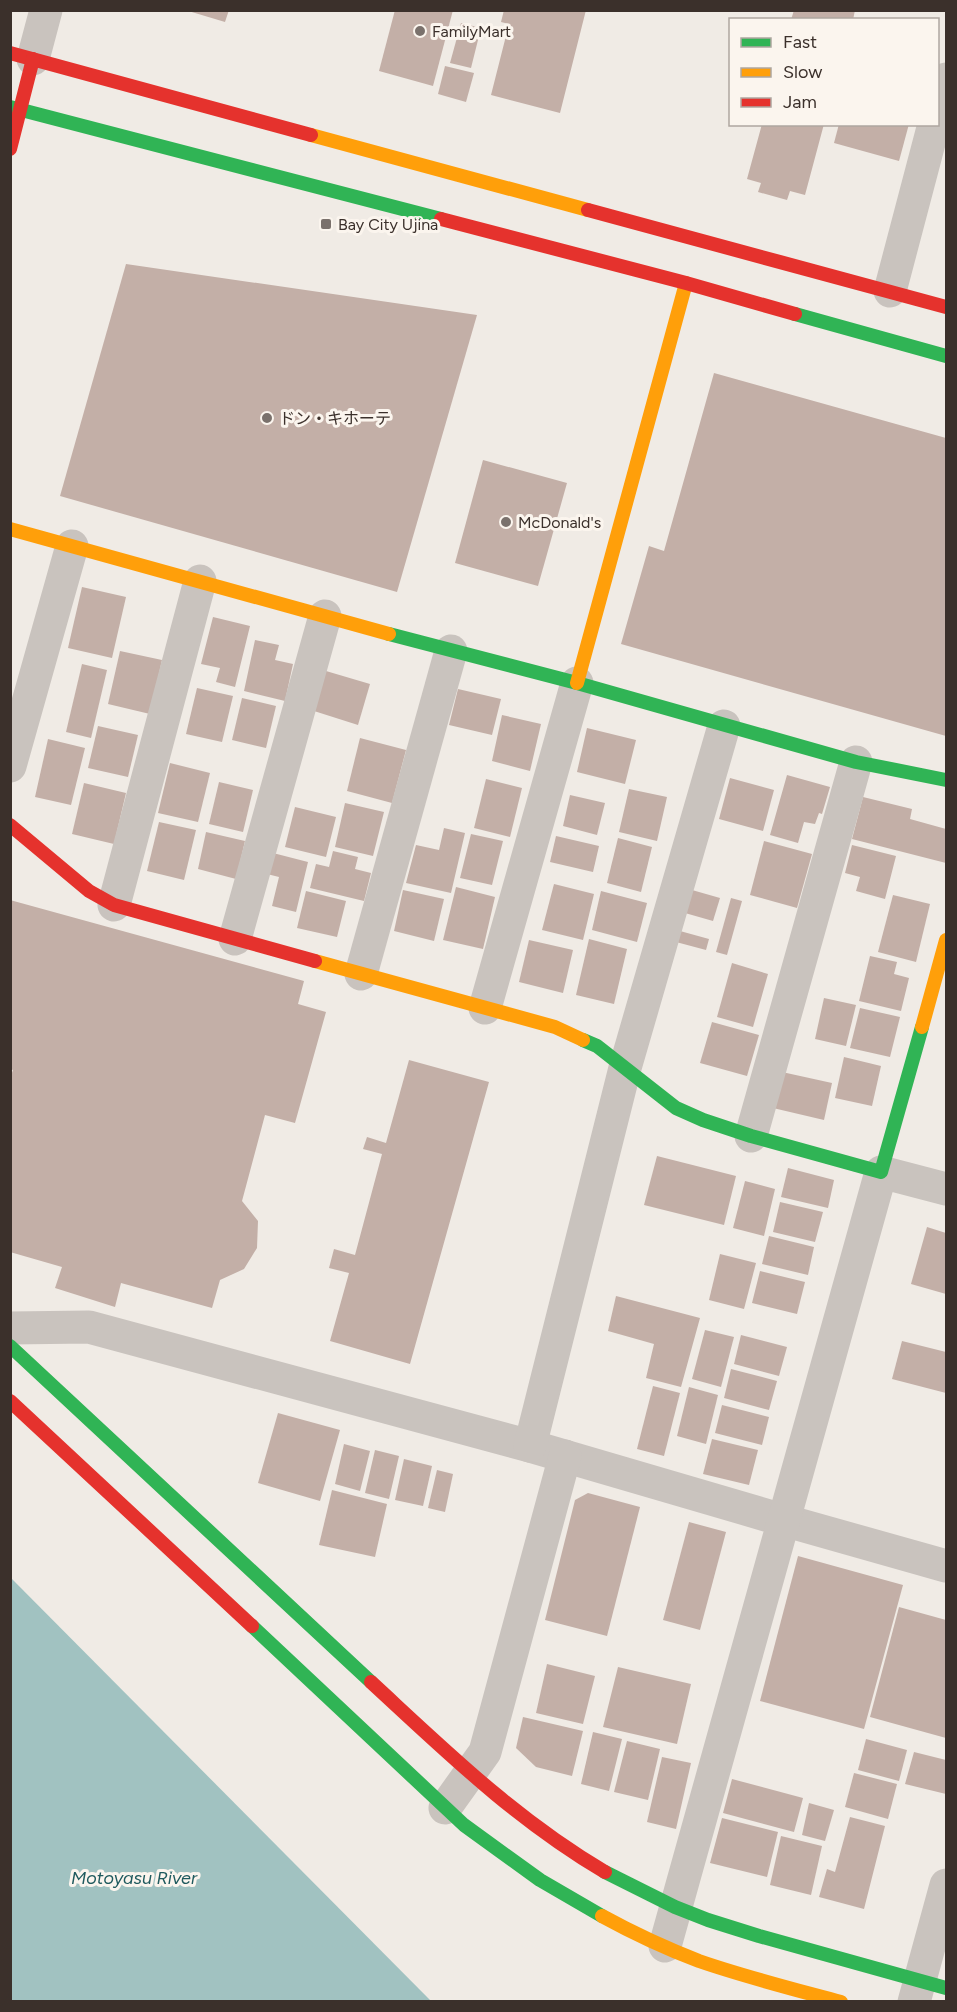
<svg xmlns="http://www.w3.org/2000/svg" width="957" height="2012" viewBox="0 0 957 2012" font-family="Figtree,'Noto Sans JP',sans-serif">
  <style>
    .water { fill: #a1c2c1 }
    .building { fill: #c3afa7 }
    .lines { fill: none; stroke-linecap: round; stroke-linejoin: round }
    .street { stroke: #c9c3be; stroke-width: 33 }
    .fast { stroke: #30b455; stroke-width: 14 }
    .slow { stroke: #ff9f0a; stroke-width: 14 }
    .jam { stroke: #e5322d; stroke-width: 14 }
    .poi-dot { fill: #7a716c; stroke: #fbf5ee; stroke-width: 2 }
    .labels { text-anchor: middle; dominant-baseline: central; stroke-width: 6; stroke-linejoin: round; paint-order: stroke }
    .poi-label { font-size: 16px; fill: #3b302b; stroke: #fbf5ee; text-anchor: start }
    .water-label { font-size: 18px; font-style: italic; fill: #1f5a5e; stroke: #fbf5ee }
  </style>
  <rect width="100%" height="100%" fill="#f0ebe5"/>
  <!-- water -->
  <polygon class="water" points="10,1578 11,1578 431,2001 11,2001"/>
  <!-- building -->
  <g class="building">
    <polygon points="185,10 229,10 225,22"/>
    <polygon points="395,10 453,10 433,86 379,71"/>
    <polygon points="504,10 586,10 560,113 491,95 509,24 501,22"/>
    <polygon points="794,10 855,10 853,20 791,20"/>
    <polygon points="461,23 481,28 471,68 450,63"/>
    <polygon points="445,66 474,73 466,102 438,94"/>
    <polygon points="762,124 824,124 805,195 790,191 787,200 758,192 761,183 747,179"/>
    <polygon points="839,124 909,124 899,161 834,143"/>
    <polygon points="126,264 477,315 397,592 60,496"/>
    <polygon points="714,373 946,438 946,736 621,644 649,546 664,551"/>
    <polygon points="483,460 567,483 538,586 455,563"/>
    <polygon points="82,587 126,597 112,658 68,648"/>
    <polygon points="213,617 250,626 235,687 216,682 220,668 201,664"/>
    <polygon points="255,640 279,645 275,660 293,664 285,701 244,691"/>
    <polygon points="120,651 162,660 150,714 108,704"/>
    <polygon points="82,664 107,670 91,738 66,732"/>
    <polygon points="326,671 370,684 358,725 314,711"/>
    <polygon points="197,688 233,696 222,742 186,734"/>
    <polygon points="458,689 501,699 492,735 449,725"/>
    <polygon points="242,698 276,706 266,748 232,740"/>
    <polygon points="502,715 541,724 530,771 492,761"/>
    <polygon points="98,726 138,735 128,777 88,768"/>
    <polygon points="587,728 636,740 625,784 577,772"/>
    <polygon points="360,738 406,750 392,803 347,791"/>
    <polygon points="48,739 85,748 71,805 35,797"/>
    <polygon points="170,763 210,773 198,822 158,813"/>
    <polygon points="787,775 830,787 822,814 819,813 815,824 804,822 798,843 770,835"/>
    <polygon points="730,778 774,790 763,831 719,819"/>
    <polygon points="486,779 522,788 510,837 474,828"/>
    <polygon points="219,782 253,790 243,832 209,824"/>
    <polygon points="84,783 126,793 114,844 72,834"/>
    <polygon points="629,789 667,797 657,841 619,832"/>
    <polygon points="570,795 605,803 597,835 563,826"/>
    <polygon points="863,797 912,809 910,819 946,829 946,863 852,839"/>
    <polygon points="345,803 384,812 373,856 335,847"/>
    <polygon points="295,807 336,817 326,857 285,847"/>
    <polygon points="159,822 196,830 184,880 147,871"/>
    <polygon points="444,828 465,833 451,893 406,883 416,845 439,850"/>
    <polygon points="206,832 245,841 236,879 198,869"/>
    <polygon points="471,834 503,841 492,885 460,878"/>
    <polygon points="556,836 599,846 593,872 550,862"/>
    <polygon points="618,838 652,847 641,892 607,883"/>
    <polygon points="764,841 812,854 797,908 750,895"/>
    <polygon points="852,845 896,856 885,899 856,891 860,877 845,873"/>
    <polygon points="333,851 358,857 355,869 371,873 364,901 310,888 316,864 329,867"/>
    <polygon points="273,853 308,862 296,912 272,906 279,877 267,874"/>
    <polygon points="554,884 594,894 583,940 542,930"/>
    <polygon points="456,887 495,897 483,949 443,940"/>
    <polygon points="403,890 444,899 434,941 394,931"/>
    <polygon points="692,890 720,898 713,921 685,913"/>
    <polygon points="306,891 346,901 337,937 297,928"/>
    <polygon points="601,891 647,903 637,942 592,930"/>
    <polygon points="893,895 930,904 916,962 878,952"/>
    <polygon points="731,898 742,901 727,955 716,952"/>
    <polygon points="10,900 304,981 298,1004 326,1012 295,1123 265,1115 242,1201 258,1221 257,1248 244,1269 220,1280 212,1308 121,1283 115,1307 55,1288 62,1267 10,1252 10,1078 13,1070 10,1069"/>
    <polygon points="680,931 709,939 706,950 676,942"/>
    <polygon points="589,939 627,949 614,1004 576,995"/>
    <polygon points="529,940 573,950 563,993 519,982"/>
    <polygon points="870,956 897,962 894,974 909,978 901,1011 859,1001"/>
    <polygon points="732,963 768,974 753,1027 717,1017"/>
    <polygon points="824,998 856,1005 846,1046 815,1039"/>
    <polygon points="860,1008 900,1017 890,1057 850,1048"/>
    <polygon points="712,1022 759,1035 747,1076 700,1063"/>
    <polygon points="844,1057 881,1066 872,1106 835,1098"/>
    <polygon points="409,1060 489,1082 410,1364 330,1341 349,1273 329,1268 334,1249 355,1255 382,1154 363,1149 367,1137 386,1143"/>
    <polygon points="782,1072 832,1083 824,1120 773,1108"/>
    <polygon points="657,1156 736,1176 724,1225 644,1205"/>
    <polygon points="788,1168 834,1180 828,1208 781,1197"/>
    <polygon points="745,1181 775,1189 764,1236 733,1228"/>
    <polygon points="780,1202 823,1212 815,1242 773,1232"/>
    <polygon points="927,1227 946,1233 946,1294 911,1284"/>
    <polygon points="769,1236 814,1247 808,1275 762,1264"/>
    <polygon points="720,1254 756,1263 744,1309 709,1300"/>
    <polygon points="760,1271 805,1282 797,1314 752,1303"/>
    <polygon points="616,1296 700,1318 681,1387 646,1378 654,1344 608,1331"/>
    <polygon points="705,1330 734,1337 721,1387 692,1379"/>
    <polygon points="741,1335 787,1347 779,1376 734,1364"/>
    <polygon points="902,1341 946,1352 946,1393 892,1379"/>
    <polygon points="731,1369 777,1381 769,1410 724,1398"/>
    <polygon points="653,1386 680,1393 664,1456 637,1449"/>
    <polygon points="689,1387 718,1395 706,1444 677,1436"/>
    <polygon points="722,1405 769,1417 762,1445 715,1433"/>
    <polygon points="278,1413 340,1430 320,1501 258,1483"/>
    <polygon points="712,1439 758,1450 749,1485 703,1474"/>
    <polygon points="344,1444 370,1451 360,1491 335,1484"/>
    <polygon points="375,1450 399,1456 389,1499 365,1493"/>
    <polygon points="404,1459 432,1466 423,1506 395,1500"/>
    <polygon points="437,1470 453,1474 445,1512 428,1508"/>
    <polygon points="332,1490 387,1504 375,1557 319,1545"/>
    <polygon points="588,1493 640,1507 607,1636 545,1620 575,1500"/>
    <polygon points="689,1522 726,1532 700,1630 663,1620"/>
    <polygon points="798,1556 903,1585 864,1729 760,1701"/>
    <polygon points="899,1607 946,1620 946,1738 870,1717"/>
    <polygon points="547,1664 595,1676 583,1724 536,1713"/>
    <polygon points="618,1667 691,1684 677,1744 603,1727"/>
    <polygon points="523,1717 583,1731 572,1776 536,1767 516,1748"/>
    <polygon points="593,1732 622,1739 609,1791 581,1784"/>
    <polygon points="866,1739 907,1750 899,1781 858,1770"/>
    <polygon points="627,1741 660,1749 648,1800 614,1792"/>
    <polygon points="914,1752 946,1760 946,1794 905,1784"/>
    <polygon points="662,1757 691,1763 676,1829 647,1822"/>
    <polygon points="854,1773 897,1784 888,1819 845,1807"/>
    <polygon points="732,1779 803,1798 794,1832 723,1813"/>
    <polygon points="809,1803 834,1810 825,1841 802,1835"/>
    <polygon points="850,1817 885,1826 864,1909 819,1897 827,1869 835,1872"/>
    <polygon points="722,1818 778,1832 767,1877 710,1863"/>
    <polygon points="781,1836 822,1846 811,1895 770,1885"/>
  </g>
  <g class="lines">
    <!-- street -->
    <g class="street">
      <polyline points="33,59 46,10"/>
      <polyline points="938,112 946,79"/>
      <polyline points="890,291 934,124"/>
      <polyline points="10,766 72,546"/>
      <polyline points="114,905 200,581"/>
      <polyline points="235,939 325,616"/>
      <polyline points="361,974 451,651"/>
      <polyline points="485,1008 577,683"/>
      <polyline points="751,1136 856,762"/>
      <polyline points="10,1328 89,1327 530,1446 783,1520 946,1566"/>
      <polyline points="530,1446 625,1068 724,726"/>
      <polyline points="445,1808 485,1752 565,1456"/>
      <polyline points="665,1946 881,1172 946,1189"/>
      <polyline points="914,2002 946,1885"/>
    </g>
    <!-- fast -->
    <g class="fast">
      <polyline points="10,107 441,219"/>
      <polyline points="795,314 946,356"/>
      <polyline points="389,634 577,683 856,762 946,780"/>
      <polyline points="583,1040 597,1046 676,1108 703,1120 751,1136 881,1172 922,1027"/>
      <polyline points="10,1346 371,1682"/>
      <polyline points="252,1626 464,1825 540,1880 602,1916"/>
      <polyline points="605,1872 675,1907 708,1920 759,1936 946,1988"/>
    </g>
    <!-- slow -->
    <g class="slow">
      <polyline points="311,135 588,210"/>
      <polyline points="10,529 389,634"/>
      <polyline points="577,683 686,283"/>
      <polyline points="315,961 555,1027 583,1040"/>
      <polyline points="922,1027 946,940"/>
      <path d="M 602,1916 C 633,1933 665,1948 699,1961 C 745,1977 793,1989 841,2002"/>
    </g>
    <!-- jam -->
    <g class="jam">
      <polyline points="10,53 311,135"/>
      <polyline points="10,149 33,59"/>
      <polyline points="588,210 946,307"/>
      <polyline points="441,219 686,283 795,314"/>
      <polyline points="10,825 89,891 114,905 315,961"/>
      <polyline points="10,1401 252,1626"/>
      <path d="M 371,1682 C 447,1752 515,1819 605,1872"/>
    </g>
  </g>
  <!-- markers -->
  <g class="poi-dot">
    <circle cx="420" cy="31" r="6"/>
    <rect x="320" y="218" width="12" height="12" rx="3"/>
    <circle cx="267" cy="418" r="6"/>
    <circle cx="506" cy="522" r="6"/>
  </g>
  <g class="labels">
    <!-- poi labels -->
    <g class="poi-label">
      <text x="432" y="31">FamilyMart</text>
      <text x="338" y="224">Bay City Ujina</text>
      <text x="279" y="418">ドン・キホーテ</text>
      <text x="518" y="522">McDonald's</text>
    </g>
    <!-- water labels -->
    <g class="water-label">
      <text x="134" y="1878">Motoyasu River</text>
    </g>
  </g>
  <!-- border -->
  <rect width="957" height="2012" fill="none" stroke="#3b302b" stroke-width="24"/>
  <!-- legend -->
  <rect x="729" y="18" width="210" height="108" fill="#fbf5ee" stroke="#aea6a0" stroke-width="1.5"/>
  <rect x="741" y="38" width="30" height="9" fill="#30b455" stroke="#aea6a0" stroke-width="1.5"/>
  <text x="783" y="48" font-size="18" fill="#3b302b">Fast</text>
  <rect x="741" y="68" width="30" height="9" fill="#ff9f0a" stroke="#aea6a0" stroke-width="1.5"/>
  <text x="783" y="78" font-size="18" fill="#3b302b">Slow</text>
  <rect x="741" y="98" width="30" height="9" fill="#e5322d" stroke="#aea6a0" stroke-width="1.5"/>
  <text x="783" y="108" font-size="18" fill="#3b302b">Jam</text>
</svg>
